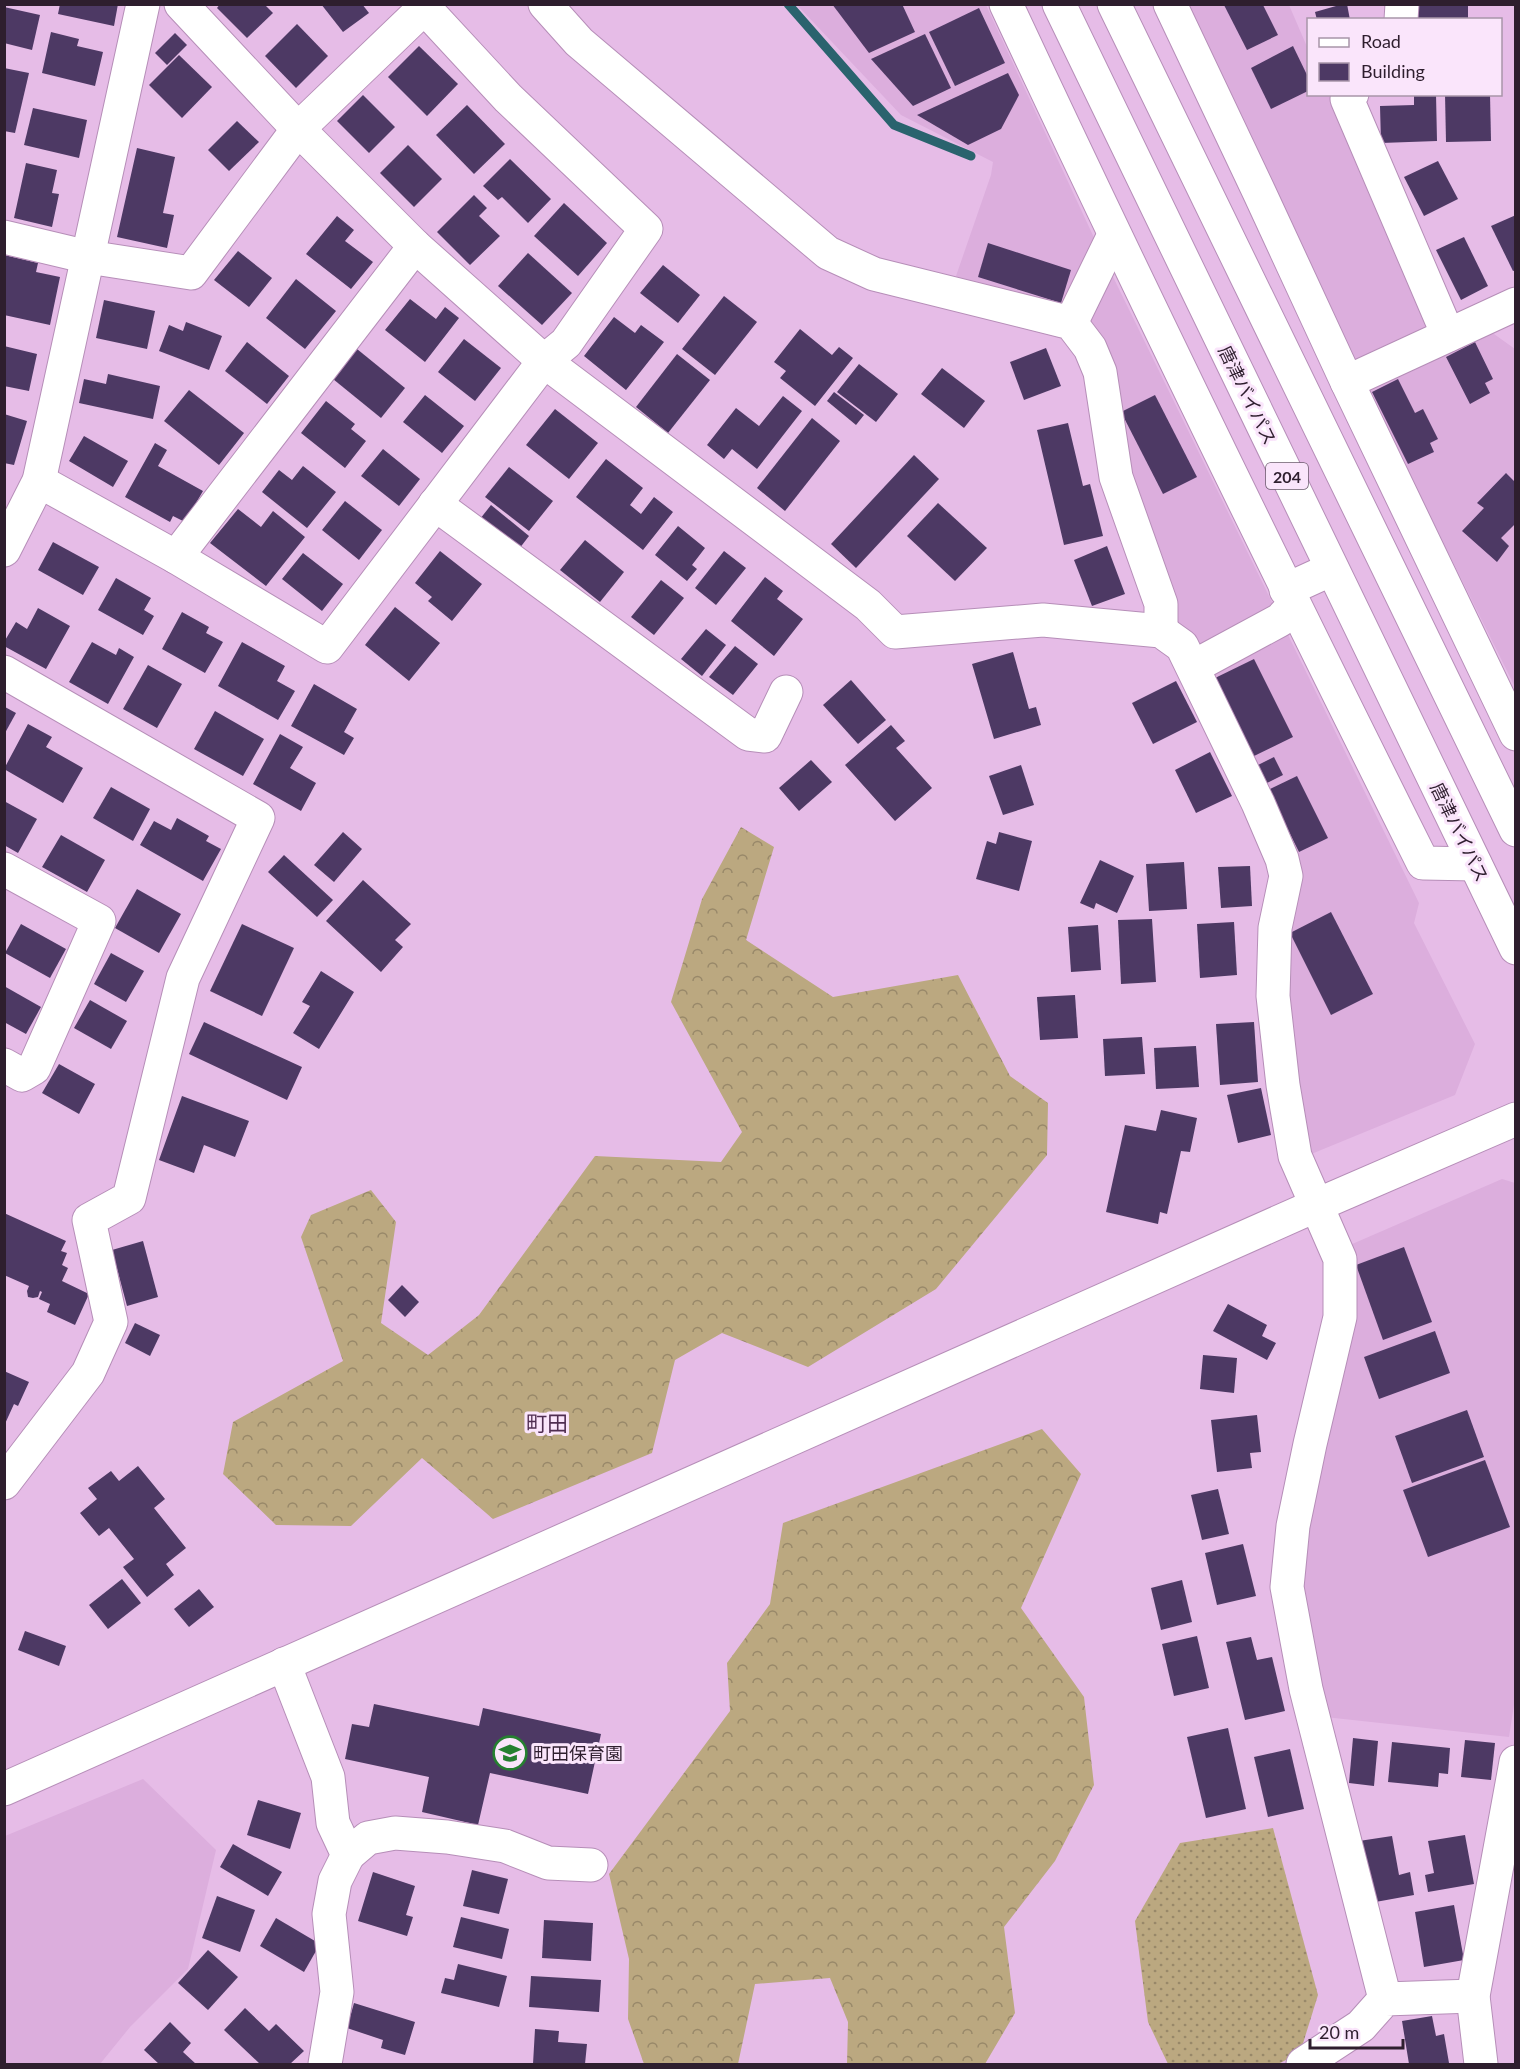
<svg xmlns="http://www.w3.org/2000/svg" width="1520" height="2069" viewBox="0 0 1520 2069" font-family="Lato,'Noto Sans JP',sans-serif">
  <style>
    .built { fill: #dcaedd }
    .grass { fill: url(#grass-dots) }
    .forest { fill: url(#forest-crowns) }
    .lines { fill: none; stroke-linecap: round; stroke-linejoin: round }
    .stream { stroke: #2a636e; stroke-width: 9 }
    .building { fill: #4d3964 }
    .minor-casing { stroke: #b68eb8; stroke-width: 35 }
    .highway-casing { stroke: #b68eb8; stroke-width: 35 }
    .minor { stroke: #fff; stroke-width: 33 }
    .highway { stroke: #fff; stroke-width: 33 }
    .labels { text-anchor: middle; dominant-baseline: central; stroke-width: 6; stroke-linejoin: round; paint-order: stroke }
    .shield { fill: #fae5fb; stroke: #6b5a6c; stroke-width: 1.5 }
    .shield-label { font-size: 16px; font-weight: bold; fill: #2e1e2e }
    .street-label { font-size: 18px; fill: #2e1e2e; stroke: #fae5fb }
    .poi-label { font-size: 18px; fill: #2e1e2e; stroke: #fae5fb; text-anchor: start }
    .quarter-label { font-size: 21px; fill: #4f2d51; stroke: #fae5fb }
  </style>
  <defs>
    <pattern id="grass-dots" width="8" height="8" patternUnits="userSpaceOnUse" patternTransform="scale(1.5)"><rect width="8" height="8" fill="#bba880"/><path d="M2 2h.1M6 6h.1" fill="none" stroke="#988869" stroke-width="1.8" stroke-linecap="round"/></pattern>
    <pattern id="forest-crowns" width="20" height="18" patternUnits="userSpaceOnUse" patternTransform="scale(1.5)"><rect width="20" height="18" fill="#bba880"/><path d="M2 6a3 3 0 1 1 6 0M12 15a3 3 0 1 1 6 0" fill="none" stroke="#988869"/></pattern>
  </defs>
  <rect width="100%" height="100%" fill="#e6bce7"/>
  <!-- built -->
  <g class="built">
    <polygon points="797,5 986,5 1096,242 1419,903 1414,923 1475,1044 1455,1095 1304,1157 1281,997 1293,861 1173,616 1094,367 1072,339 1014,316 956,276 991,175 993,162 901,115"/>
    <polygon points="1187,5 1289,5 1308,49 1308,94 1329,95 1432,324 1466,314 1515,349 1515,687 1354,363"/>
    <polygon points="1502,1179 1515,1183 1516,1692 1509,1737 1325,1717 1296,1575 1343,1248"/>
    <polygon points="143,1779 216,1850 188,1969 130,2027 100,2064 5,2064 5,1836"/>
  </g>
  <!-- grass -->
  <polygon class="grass" points="1273,1828 1318,1995 1300,2053 1278,2064 1168,2064 1148,2022 1135,1921 1180,1843"/>
  <!-- forest -->
  <g class="forest">
    <polygon points="741,827 774,847 746,940 833,997 958,975 1010,1076 1048,1103 1047,1155 936,1289 808,1367 722,1333 675,1360 652,1453 493,1519 422,1458 351,1526 276,1525 223,1474 233,1422 343,1361 301,1237 311,1215 371,1190 396,1222 381,1323 428,1355 479,1315 595,1156 721,1162 742,1132 671,1002 702,899"/>
    <polygon points="1042,1429 1081,1474 1021,1608 1084,1697 1094,1785 1055,1861 1004,1927 1015,2013 985,2064 847,2064 848,2022 830,1978 755,1984 738,2064 644,2064 628,2019 629,1959 609,1874 730,1711 727,1663 770,1604 783,1523"/>
  </g>
  <g class="lines">
    <!-- stream -->
    <polyline class="stream" points="788,4 894,125 971,156"/>
  </g>
  <!-- building -->
  <g class="building">
    <polygon points="60,4 118,4 114,26 58,14"/>
    <polygon points="220,4 264,4 273,13 247,38 217,8"/>
    <polygon points="321,4 362,4 369,13 343,32"/>
    <polygon points="832,4 902,4 915,32 869,53"/>
    <polygon points="1343,4 1347,4 1350,20 1317,20 1315,12"/>
    <polygon points="1415,4 1468,4 1468,20 1414,20"/>
    <polygon points="1224,5 1263,5 1278,35 1247,50"/>
    <polygon points="4,7 40,15 32,50 4,43"/>
    <polygon points="979,8 1005,63 955,86 929,32"/>
    <polygon points="297,24 328,56 296,88 265,56"/>
    <polygon points="51,32 79,39 77,46 103,52 95,86 42,73"/>
    <polygon points="175,33 187,45 167,65 155,53"/>
    <polygon points="925,34 951,88 913,106 871,59"/>
    <polygon points="419,46 458,84 427,116 388,77"/>
    <polygon points="1293,46 1308,77 1308,91 1271,109 1251,68"/>
    <polygon points="179,55 212,87 182,118 149,85"/>
    <polygon points="4,68 29,73 15,133 4,131"/>
    <polygon points="1008,73 1019,95 1001,129 968,145 917,115"/>
    <polygon points="1414,94 1436,94 1437,141 1381,143 1380,106 1414,105"/>
    <polygon points="1445,94 1490,94 1491,141 1446,142"/>
    <polygon points="363,95 395,127 369,153 337,121"/>
    <polygon points="467,105 505,144 474,174 436,135"/>
    <polygon points="33,108 87,120 79,158 24,145"/>
    <polygon points="237,121 259,142 229,171 208,150"/>
    <polygon points="408,145 442,179 414,207 380,173"/>
    <polygon points="137,148 175,157 163,213 174,215 167,248 117,237"/>
    <polygon points="510,159 551,199 528,223 502,197 498,200 483,186"/>
    <polygon points="1438,161 1458,199 1424,216 1404,177"/>
    <polygon points="26,163 57,170 52,193 59,194 52,227 14,218"/>
    <polygon points="474,195 487,208 479,216 500,236 470,265 437,232"/>
    <polygon points="564,203 607,243 578,276 534,236"/>
    <polygon points="1516,215 1516,270 1513,271 1491,226"/>
    <polygon points="337,216 354,230 345,241 373,262 351,289 306,254"/>
    <polygon points="1464,237 1488,286 1461,300 1436,250"/>
    <polygon points="988,243 1071,270 1061,303 978,277"/>
    <polygon points="238,251 272,278 249,307 214,280"/>
    <polygon points="528,253 572,293 542,325 498,286"/>
    <polygon points="4,255 38,263 36,272 60,277 50,325 4,315"/>
    <polygon points="663,265 700,295 678,323 640,293"/>
    <polygon points="296,279 336,311 305,349 266,318"/>
    <polygon points="724,296 757,322 715,375 682,349"/>
    <polygon points="410,299 436,319 445,307 459,318 425,362 385,330"/>
    <polygon points="104,300 155,311 147,349 96,338"/>
    <polygon points="614,317 635,333 641,325 664,342 626,390 584,356"/>
    <polygon points="186,322 222,336 209,370 159,351 169,325 183,331"/>
    <polygon points="800,329 832,355 839,347 853,358 815,406 780,378 786,371 774,362"/>
    <polygon points="464,339 501,368 475,401 438,372"/>
    <polygon points="247,342 289,376 267,404 225,371"/>
    <polygon points="1475,342 1493,379 1485,383 1490,393 1470,404 1446,357"/>
    <polygon points="4,346 37,354 29,391 4,386"/>
    <polygon points="1046,348 1061,386 1024,400 1010,362"/>
    <polygon points="357,349 405,388 381,418 333,379"/>
    <polygon points="677,354 710,380 668,433 636,407"/>
    <polygon points="859,364 898,394 876,422 837,392"/>
    <polygon points="942,368 985,401 964,428 921,394"/>
    <polygon points="108,374 160,386 153,419 79,403 84,379 106,384"/>
    <polygon points="1398,379 1415,413 1423,409 1438,439 1430,443 1434,452 1408,464 1372,392"/>
    <polygon points="189,390 244,433 219,465 164,421"/>
    <polygon points="834,392 864,415 856,425 827,401"/>
    <polygon points="425,395 464,426 442,453 403,422"/>
    <polygon points="1155,395 1197,477 1163,494 1121,412"/>
    <polygon points="783,396 802,411 757,469 732,449 724,459 707,445 736,408 759,426"/>
    <polygon points="326,401 355,424 351,429 366,441 345,468 301,433"/>
    <polygon points="555,409 598,443 569,479 526,445"/>
    <polygon points="4,414 27,421 14,465 4,463"/>
    <polygon points="812,418 840,441 785,511 757,488"/>
    <polygon points="1068,423 1083,486 1090,484 1103,536 1064,545 1037,430"/>
    <polygon points="84,436 128,461 113,487 69,461"/>
    <polygon points="155,443 167,450 158,466 203,491 185,522 173,516 170,522 125,497"/>
    <polygon points="383,449 420,479 399,506 361,476"/>
    <polygon points="914,455 939,479 856,568 831,544"/>
    <polygon points="606,459 643,488 630,505 641,514 654,497 673,512 643,550 576,497"/>
    <polygon points="303,466 336,492 307,528 262,492 279,470 292,480"/>
    <polygon points="509,467 553,501 529,531 485,497"/>
    <polygon points="1506,473 1516,483 1516,523 1501,538 1509,546 1497,562 1462,531 1484,508 1477,503"/>
    <polygon points="345,501 382,530 359,560 322,530"/>
    <polygon points="938,503 987,548 955,581 907,536"/>
    <polygon points="491,505 529,536 519,549 480,519"/>
    <polygon points="238,509 261,527 273,511 305,537 266,586 210,543"/>
    <polygon points="678,526 705,548 692,565 697,569 687,581 655,555"/>
    <polygon points="585,540 624,572 600,602 560,570"/>
    <polygon points="53,542 99,567 83,595 38,570"/>
    <polygon points="1107,546 1125,594 1092,606 1074,560"/>
    <polygon points="440,551 482,584 452,621 428,601 432,597 415,583"/>
    <polygon points="724,551 746,568 716,605 695,588"/>
    <polygon points="303,553 343,584 322,611 282,579"/>
    <polygon points="765,577 783,591 777,599 803,619 774,656 731,621"/>
    <polygon points="116,578 151,598 144,610 154,616 143,635 98,610"/>
    <polygon points="661,580 684,598 654,635 631,617"/>
    <polygon points="395,607 440,643 409,681 365,645"/>
    <polygon points="38,608 70,626 46,669 4,646 4,642 16,622 27,629"/>
    <polygon points="182,612 209,627 206,633 223,642 205,673 162,649"/>
    <polygon points="706,629 726,645 702,676 681,659"/>
    <polygon points="92,642 116,655 119,648 134,657 108,704 69,682"/>
    <polygon points="242,642 285,666 277,681 295,691 278,720 218,686"/>
    <polygon points="735,646 758,664 733,695 709,677"/>
    <polygon points="1013,652 1029,709 1036,707 1041,725 994,739 972,664"/>
    <polygon points="1254,659 1293,737 1252,757 1213,679"/>
    <polygon points="148,665 182,684 157,728 123,709"/>
    <polygon points="851,680 886,720 858,744 823,705"/>
    <polygon points="1176,681 1197,722 1153,744 1132,703"/>
    <polygon points="314,684 357,709 344,732 354,738 344,755 291,726"/>
    <polygon points="5,707 16,713 5,733"/>
    <polygon points="215,711 264,739 243,776 194,749"/>
    <polygon points="28,724 52,737 46,747 83,768 63,803 4,769"/>
    <polygon points="891,725 905,741 896,748 932,788 895,821 845,765"/>
    <polygon points="280,734 303,747 290,768 316,783 301,811 253,784"/>
    <polygon points="1210,752 1232,796 1196,813 1175,770"/>
    <polygon points="1274,757 1283,775 1265,784 1256,766"/>
    <polygon points="811,760 832,782 799,811 779,788"/>
    <polygon points="1021,765 1034,805 1003,815 989,776"/>
    <polygon points="1297,776 1328,838 1299,852 1268,790"/>
    <polygon points="111,787 150,809 133,841 93,818"/>
    <polygon points="4,801 37,819 18,853 4,845"/>
    <polygon points="177,818 209,836 206,841 221,849 203,881 140,845 154,821 171,830"/>
    <polygon points="343,832 362,849 334,882 314,865"/>
    <polygon points="999,832 1032,841 1019,891 976,879 987,841 996,844"/>
    <polygon points="61,835 105,860 87,892 42,867"/>
    <polygon points="284,855 333,900 317,917 268,872"/>
    <polygon points="1100,860 1134,876 1117,913 1096,903 1094,909 1080,903"/>
    <polygon points="1184,862 1187,909 1149,911 1146,864"/>
    <polygon points="1250,866 1252,906 1221,908 1218,867"/>
    <polygon points="363,880 411,924 395,940 403,947 381,972 326,921"/>
    <polygon points="137,889 181,914 159,953 115,928"/>
    <polygon points="1331,912 1373,994 1331,1015 1290,933"/>
    <polygon points="1152,919 1156,982 1121,984 1118,920"/>
    <polygon points="1234,922 1237,975 1200,978 1197,924"/>
    <polygon points="21,924 66,949 50,978 5,953"/>
    <polygon points="242,924 294,948 262,1016 210,991"/>
    <polygon points="1098,925 1101,970 1071,972 1068,927"/>
    <polygon points="111,953 144,971 126,1002 94,984"/>
    <polygon points="321,971 354,992 319,1049 293,1033 310,1006 302,1002"/>
    <polygon points="4,986 41,1007 26,1034 4,1022"/>
    <polygon points="1075,995 1078,1038 1040,1040 1037,997"/>
    <polygon points="90,1000 127,1021 111,1049 74,1028"/>
    <polygon points="204,1022 302,1067 287,1100 189,1054"/>
    <polygon points="1254,1022 1258,1082 1220,1085 1216,1024"/>
    <polygon points="1142,1037 1145,1074 1105,1076 1103,1039"/>
    <polygon points="1196,1046 1199,1087 1156,1089 1154,1048"/>
    <polygon points="59,1064 95,1084 79,1114 42,1093"/>
    <polygon points="1261,1088 1271,1135 1238,1143 1227,1095"/>
    <polygon points="182,1096 249,1121 235,1157 204,1145 194,1173 159,1160"/>
    <polygon points="1161,1110 1197,1118 1190,1152 1181,1151 1167,1214 1160,1212 1158,1224 1106,1212 1125,1125 1156,1131"/>
    <polygon points="4,1213 66,1241 61,1251 67,1253 62,1265 68,1268 62,1281 89,1294 75,1325 47,1312 50,1304 39,1299 42,1292 40,1291 38,1297 33,1298 28,1297 27,1291 29,1286 4,1275"/>
    <polygon points="143,1241 158,1297 127,1306 112,1250"/>
    <polygon points="1404,1247 1432,1322 1383,1340 1356,1265"/>
    <polygon points="402,1285 419,1302 405,1317 388,1300"/>
    <polygon points="1228,1304 1267,1325 1262,1336 1276,1343 1267,1360 1213,1331"/>
    <polygon points="135,1323 160,1335 150,1356 125,1343"/>
    <polygon points="1435,1331 1450,1373 1379,1399 1364,1357"/>
    <polygon points="1203,1355 1237,1358 1234,1393 1200,1389"/>
    <polygon points="4,1371 29,1382 18,1406 14,1404 4,1426"/>
    <polygon points="1467,1410 1484,1457 1412,1483 1395,1436"/>
    <polygon points="1257,1415 1261,1452 1250,1453 1252,1468 1217,1472 1211,1420"/>
    <polygon points="1485,1460 1510,1527 1428,1557 1403,1490"/>
    <polygon points="138,1466 165,1499 154,1508 186,1548 166,1564 174,1575 147,1597 123,1567 134,1559 109,1528 99,1536 80,1513 97,1499 88,1488 111,1471 119,1481"/>
    <polygon points="1218,1489 1229,1534 1202,1540 1191,1495"/>
    <polygon points="1243,1544 1256,1596 1217,1605 1205,1553"/>
    <polygon points="122,1579 141,1603 108,1629 89,1605"/>
    <polygon points="1182,1580 1192,1622 1161,1630 1151,1588"/>
    <polygon points="199,1589 214,1607 189,1627 174,1609"/>
    <polygon points="25,1631 66,1646 59,1666 18,1650"/>
    <polygon points="1197,1636 1209,1688 1174,1696 1162,1644"/>
    <polygon points="1251,1637 1257,1660 1272,1657 1285,1711 1245,1720 1226,1642"/>
    <polygon points="374,1704 479,1726 483,1708 601,1734 588,1794 490,1773 478,1825 422,1812 429,1777 345,1759 352,1724 369,1727"/>
    <polygon points="1228,1728 1246,1809 1206,1818 1187,1737"/>
    <polygon points="1353,1738 1378,1741 1374,1786 1349,1783"/>
    <polygon points="1465,1740 1495,1743 1491,1780 1461,1777"/>
    <polygon points="1392,1742 1450,1748 1448,1774 1439,1773 1438,1787 1388,1782"/>
    <polygon points="1290,1749 1304,1809 1268,1817 1254,1757"/>
    <polygon points="258,1800 301,1813 290,1849 247,1835"/>
    <polygon points="1465,1835 1474,1884 1428,1892 1425,1875 1434,1873 1428,1841"/>
    <polygon points="1392,1836 1399,1875 1410,1872 1414,1895 1370,1903 1359,1841"/>
    <polygon points="233,1844 282,1872 268,1896 220,1867"/>
    <polygon points="472,1870 508,1879 499,1914 463,1906"/>
    <polygon points="373,1872 415,1886 406,1915 413,1917 407,1936 358,1921"/>
    <polygon points="217,1896 255,1910 240,1952 202,1938"/>
    <polygon points="1454,1905 1464,1960 1424,1967 1415,1912"/>
    <polygon points="461,1917 509,1929 502,1959 453,1947"/>
    <polygon points="276,1918 320,1944 304,1972 260,1946"/>
    <polygon points="544,1920 593,1923 591,1961 542,1958"/>
    <polygon points="208,1950 238,1977 208,2010 178,1983"/>
    <polygon points="458,1964 507,1976 499,2007 441,1993 445,1978 454,1980"/>
    <polygon points="531,1976 601,1980 599,2012 529,2007"/>
    <polygon points="354,2003 415,2022 405,2055 381,2048 383,2040 347,2028"/>
    <polygon points="245,2008 269,2031 276,2024 304,2051 290,2064 260,2064 224,2030"/>
    <polygon points="1432,2016 1436,2036 1444,2034 1449,2063 1409,2064 1402,2021"/>
    <polygon points="170,2022 191,2043 183,2052 196,2064 159,2064 144,2050"/>
    <polygon points="535,2029 559,2031 558,2042 587,2044 585,2064 533,2064"/>
  </g>
  <g class="lines">
    <!-- minor casing -->
    <g class="minor-casing">
      <g id="minor">
        <polyline points="181,4 298,129 415,246 544,361 868,605 895,632 1043,620 1161,631 1182,646 1258,803 1282,859 1286,876 1275,928 1273,996 1283,1085 1295,1156 1340,1259 1340,1317 1310,1444 1293,1526 1287,1587 1306,1689 1385,1999"/>
        <polyline points="545,4 579,42 828,253 874,274 1071,323 1090,348 1100,372 1116,477 1161,604 1161,631"/>
        <path d="M 1006,4 C 1141,293 1281,579 1423,863 L 1475,864"/>
        <polyline points="1170,4 1260,194 1347,382 1516,734"/>
        <polyline points="1401,20 1402,4"/>
        <polyline points="1352,94 1347,99 1448,335"/>
        <polyline points="4,237 88,257 191,273 298,129 424,8"/>
        <polyline points="1071,323 1114,235"/>
        <polyline points="1347,382 1516,304"/>
        <polyline points="39,481 176,557 327,647 544,361 566,343 646,229 508,98 421,4"/>
        <polyline points="435,504 748,734 765,736 786,692"/>
        <polyline points="4,550 39,481 143,4"/>
        <polyline points="176,557 415,246"/>
        <polyline points="1286,590 1332,569"/>
        <polyline points="1193,667 1280,620 1294,605"/>
        <polyline points="4,672 258,818 183,978 129,1198 89,1220 111,1322 88,1373 4,1483"/>
        <polyline points="4,869 99,921 34,1068 22,1075 4,1065"/>
        <polyline points="284,1664 328,1777 333,1823 348,1855 335,1881 329,1914 337,1992 325,2064"/>
        <polyline points="4,1789 1317,1205 1516,1119"/>
        <polyline points="348,1855 368,1838 395,1833 447,1837 505,1846 548,1863 591,1865"/>
        <polyline points="1303,2064 1361,2026 1385,1999 1473,1996"/>
        <polyline points="1481,2064 1473,1996 1516,1762"/>
      </g>
    </g>
    <!-- highway casing -->
    <g class="highway-casing">
      <g id="highway">
        <polyline points="1059,4 1516,948"/>
        <polyline points="1114,4 1516,830"/>
      </g>
    </g>
    <!-- minor -->
    <use href="#minor" class="minor"/>
    <!-- highway -->
    <use href="#highway" class="highway"/>
  </g>
  <!-- icons -->
  <defs>
    <g id="school-ring" transform="scale(1.725)"><circle r="9.5" fill="#fae5fb" stroke="#258030" stroke-width="1.5"/><path d="M0-5L7-2L0 1L-7-2ZM-4 1L0 2.5L4 1V4Q0 6-4 4Z" fill="#258030"/></g>
  </defs>
  <g fill-rule="evenodd">
    <use href="#school-ring" x="510" y="1753"/>
  </g>
  <g class="labels">
    <!-- shield labels -->
    <rect class="shield" x="1266" y="463" width="42" height="26" rx="4.5"/>
    <g class="shield-label">
      <text x="1287" y="476">204</text>
    </g>
    <!-- street labels -->
    <g class="street-label">
      <text transform="translate(1248 395) rotate(64)">唐津バイパス</text>
      <text transform="translate(1460 832) rotate(64)">唐津バイパス</text>
    </g>
    <!-- poi labels -->
    <g class="poi-label">
      <text x="533" y="1753">町田保育園</text>
    </g>
    <!-- quarter labels -->
    <g class="quarter-label">
      <text x="547" y="1422">町田</text>
    </g>
  </g>
  <!-- border -->
  <rect width="1520" height="2069" fill="none" stroke="#2e1e2e" stroke-width="12"/>
  <!-- legend -->
  <rect x="1307" y="18" width="195" height="78" fill="#fae5fb" stroke="#a895a9" stroke-width="1.5"/>
  <rect x="1319" y="38" width="30" height="9" fill="#ffffff" stroke="#a895a9" stroke-width="1.5"/>
  <text x="1361" y="48" font-size="18" fill="#2e1e2e">Road</text>
  <rect x="1319" y="63" width="30" height="18" fill="#4d3964" stroke="#a895a9" stroke-width="1.5"/>
  <text x="1361" y="78" font-size="18" fill="#2e1e2e">Building</text>
  <!-- scale -->
  <path d="M1310 2039v9h93v-9" fill="none" stroke="#2e1e2e" stroke-width="3"/>
  <text x="1319" y="2039" font-size="18" fill="#2e1e2e" stroke="#fae5fb" stroke-width="4.5" paint-order="stroke">20 m</text>
</svg>
